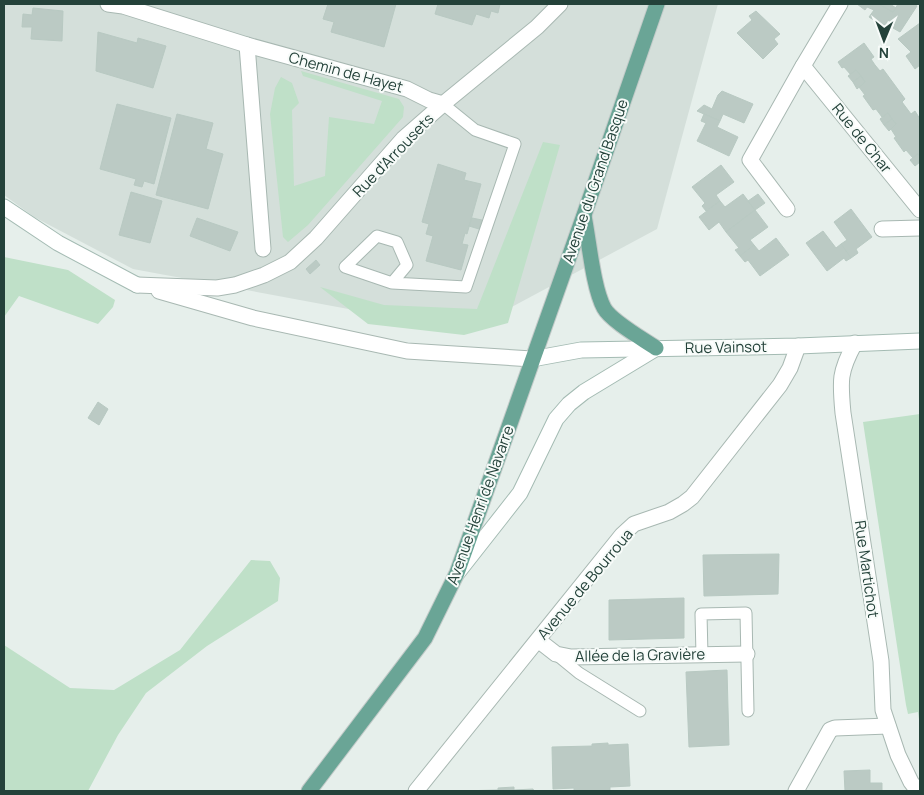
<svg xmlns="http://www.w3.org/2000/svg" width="924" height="795" viewBox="0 0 924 795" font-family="Manrope,sans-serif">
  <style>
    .built { fill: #d4dfda }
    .green { fill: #bfe0c8 }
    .building { fill: #bbcac4; stroke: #b8c9c2 }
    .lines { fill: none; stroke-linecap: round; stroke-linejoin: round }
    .service-casing { stroke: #a8b8b2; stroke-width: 13 }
    .minor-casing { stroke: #a8b8b2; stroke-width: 17 }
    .tertiary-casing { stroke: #a8b8b2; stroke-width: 17 }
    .secondary-casing { stroke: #a4bbb3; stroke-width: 17 }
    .primary-casing { stroke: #c2cac8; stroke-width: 17 }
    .service { stroke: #fff; stroke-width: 11 }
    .minor { stroke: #fff; stroke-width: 15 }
    .tertiary { stroke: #fff; stroke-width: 15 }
    .secondary { stroke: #fff; stroke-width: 15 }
    .primary { stroke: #6aa596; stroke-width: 15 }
    .labels { text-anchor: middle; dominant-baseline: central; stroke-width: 4; stroke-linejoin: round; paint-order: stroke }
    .street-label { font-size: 15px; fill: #24423a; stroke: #f7fbf9 }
  </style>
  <rect width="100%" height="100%" fill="#e6efeb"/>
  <!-- built -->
  <polygon class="built" points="4,4 718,4 657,229 467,331 133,269 34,217 4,195"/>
  <!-- green -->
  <g class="green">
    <polygon points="301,71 399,99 404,107 403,117 308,225 288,242 283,237 270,114 275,88 281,77 292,83 299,103 292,110 294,186 325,176 329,117 374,124 382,101 303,76"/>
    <polygon points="543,142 560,145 508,323 464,335 368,324 320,287 384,305 477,309"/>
    <polygon points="4,257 68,270 115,300 113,307 98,324 19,296 4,317"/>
    <polygon points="920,414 920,727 918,712 908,714 906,705 863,422"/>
    <polygon points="251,560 270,561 280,578 278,601 207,646 146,693 118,735 88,791 4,791 4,645 70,688 114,690 180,650"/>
  </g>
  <!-- building -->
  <g class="building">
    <polygon points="328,4 396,4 384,47 331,32 334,22 323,19"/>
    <polygon points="438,4 500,4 498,13 491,11 489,18 476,14 472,25 435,14"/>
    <polygon points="857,4 879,4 893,12 898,4 914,4 917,6 900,32 893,28 895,25 888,20 884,27 869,17 874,10 867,7 865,10"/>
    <polygon points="879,4 890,4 896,8 893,12"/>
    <polygon points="33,8 63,11 62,41 31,39 32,27 22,27 23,14 32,15"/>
    <polygon points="756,11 780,34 774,39 778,44 763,59 737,33 752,20 749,16"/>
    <polygon points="920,23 920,65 915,69 906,56 911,52 898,39"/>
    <polygon points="98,32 137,43 138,38 166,46 153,88 96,71"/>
    <polygon points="864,43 874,57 871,59 875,65 880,71 883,69 905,99 902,102 911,114 915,111 920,119 920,157 918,154 913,158 906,150 904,152 894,138 896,137 891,129 896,124 892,119 888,113 882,117 876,109 873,110 863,96 865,95 859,87 865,82 856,70 851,75 844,67 842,68 838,62"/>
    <polygon points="856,70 861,76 853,82 848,76"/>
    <polygon points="861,76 865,82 857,89 853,82"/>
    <polygon points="722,91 753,104 744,123 723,114 720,121 697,111 704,105 712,109 718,95"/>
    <polygon points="117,104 171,118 154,184 144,181 142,187 134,185 136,179 100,169"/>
    <polygon points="888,113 892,119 884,125 880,119"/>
    <polygon points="177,114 213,123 206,149 223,154 208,209 156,195"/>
    <polygon points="704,114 720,121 717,127 738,137 729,156 697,141 706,123 701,121"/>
    <polygon points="892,119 896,124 889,131 884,125"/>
    <polygon points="918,154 920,157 920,162 915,166 910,160"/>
    <polygon points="438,164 466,173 464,180 481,184 467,234 465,233 462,244 468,245 461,270 426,261 433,236 426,234 429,224 422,222"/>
    <polygon points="721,165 734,182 716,195 720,201 706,211 702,206 705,203 692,187"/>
    <polygon points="131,192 162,201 150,243 119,235"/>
    <polygon points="743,194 755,210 726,232 719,222 709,230 699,217 720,201 725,207"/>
    <polygon points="758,194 765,203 755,210 748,201"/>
    <polygon points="851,209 872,237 856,249 858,253 851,258 841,244 847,240 834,222"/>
    <polygon points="755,210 768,227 750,240 754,245 740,256 735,250 739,248 726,232"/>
    <polygon points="197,218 238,232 230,251 190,236"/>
    <polygon points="472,218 482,220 479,229 469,226"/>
    <polygon points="823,231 836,248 841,244 851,258 846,261 844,258 827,271 806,243"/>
    <polygon points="776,238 789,255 760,276 748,260 745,262 740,256 754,245 759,251"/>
    <polygon points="316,260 320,265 310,274 306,269"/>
    <polygon points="98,402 108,409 99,425 88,418"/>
    <polygon points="779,554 778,594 704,596 703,555"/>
    <polygon points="684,598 684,638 609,640 609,600"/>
    <polygon points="727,670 729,745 689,747 686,672"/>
    <polygon points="608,743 608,745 628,744 630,786 610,787 610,791 574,791 574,788 553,789 552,747 592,746 592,744"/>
    <polygon points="870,770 870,783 882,783 882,791 845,791 844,771"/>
    <polygon points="514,787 514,790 533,789 534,791 459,791 498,790 498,788"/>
  </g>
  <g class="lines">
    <!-- service casing -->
    <g class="service-casing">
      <g id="service">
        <polyline points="392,283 407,265 397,242 377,236 345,267 392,283 466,287 515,144 475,130 443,104"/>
        <polyline points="557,655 579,673 640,711"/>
        <polyline points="702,655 701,614 746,613 748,711"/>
      </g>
    </g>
    <!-- minor casing -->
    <g class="minor-casing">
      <g id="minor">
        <polyline points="108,4 123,6 247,45 407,89 429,100 443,104"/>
        <polyline points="247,45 263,249"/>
        <polyline points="803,66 920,210"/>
        <polyline points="787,209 750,160 803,66 840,4"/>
        <polyline points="882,229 920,228"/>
        <path d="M 855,343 C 839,372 840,381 843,413 L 881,661 L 883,710 L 898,755 L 911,782 L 918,791"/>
        <polyline points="538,640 556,654 571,657 747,654"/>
        <polyline points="416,791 622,535 634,524 669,512 683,504 692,497 780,385 790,368 798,346"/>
        <polyline points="796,791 830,730 835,728 888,726"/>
      </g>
    </g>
    <!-- tertiary casing -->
    <g class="tertiary-casing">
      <g id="tertiary">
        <polyline points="137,285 217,288 235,285 264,275 290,262 316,238 403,139 443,104 537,27 560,4"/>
        <polyline points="159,291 253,318 407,351 532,359"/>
      </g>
    </g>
    <!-- secondary casing -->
    <g class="secondary-casing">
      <g id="secondary">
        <polyline points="4,207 58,243 137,285"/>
        <polyline points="532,359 581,350 798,346 920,341"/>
        <polyline points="458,572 520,493 556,419 569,404 584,392 655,349"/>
      </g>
    </g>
    <!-- primary casing -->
    <g class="primary-casing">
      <g id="primary">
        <path d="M 584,216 C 589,240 593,288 604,308 C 611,321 643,339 656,348"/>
        <polyline points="309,791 425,638 457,573 584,215 657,4"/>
      </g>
    </g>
    <!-- service -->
    <use href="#service" class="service"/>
    <!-- minor -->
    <use href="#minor" class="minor"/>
    <!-- tertiary -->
    <use href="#tertiary" class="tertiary"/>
    <!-- secondary -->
    <use href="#secondary" class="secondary"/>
    <!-- primary -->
    <use href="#primary" class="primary"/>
  </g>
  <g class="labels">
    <!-- street labels -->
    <g class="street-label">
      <text transform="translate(346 72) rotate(15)">Chemin de Hayet</text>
      <text transform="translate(862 138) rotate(51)">Rue de Char</text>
      <text transform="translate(393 155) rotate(-46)">Rue d'Arrousets</text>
      <text transform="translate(595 181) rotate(-71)">Avenue du Grand Basque</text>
      <text transform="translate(726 347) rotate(-1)">Rue Vainsot</text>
      <text transform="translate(480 505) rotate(-70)">Avenue Henri de Navarre</text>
      <text transform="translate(867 569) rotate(82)">Rue Martichot</text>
      <text transform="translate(585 584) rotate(-50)">Avenue de Bourroua</text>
      <text transform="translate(640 655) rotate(-1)">Allée de la Gravière</text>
    </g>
  </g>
  <!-- border -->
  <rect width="924" height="795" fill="none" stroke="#24423a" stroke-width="10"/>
  <!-- north arrow -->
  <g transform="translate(884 40) rotate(181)" stroke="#f7fbf9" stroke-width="4" paint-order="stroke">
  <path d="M0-4L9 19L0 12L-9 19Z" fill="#24423a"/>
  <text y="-8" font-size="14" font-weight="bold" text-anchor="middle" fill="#24423a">N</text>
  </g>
</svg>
